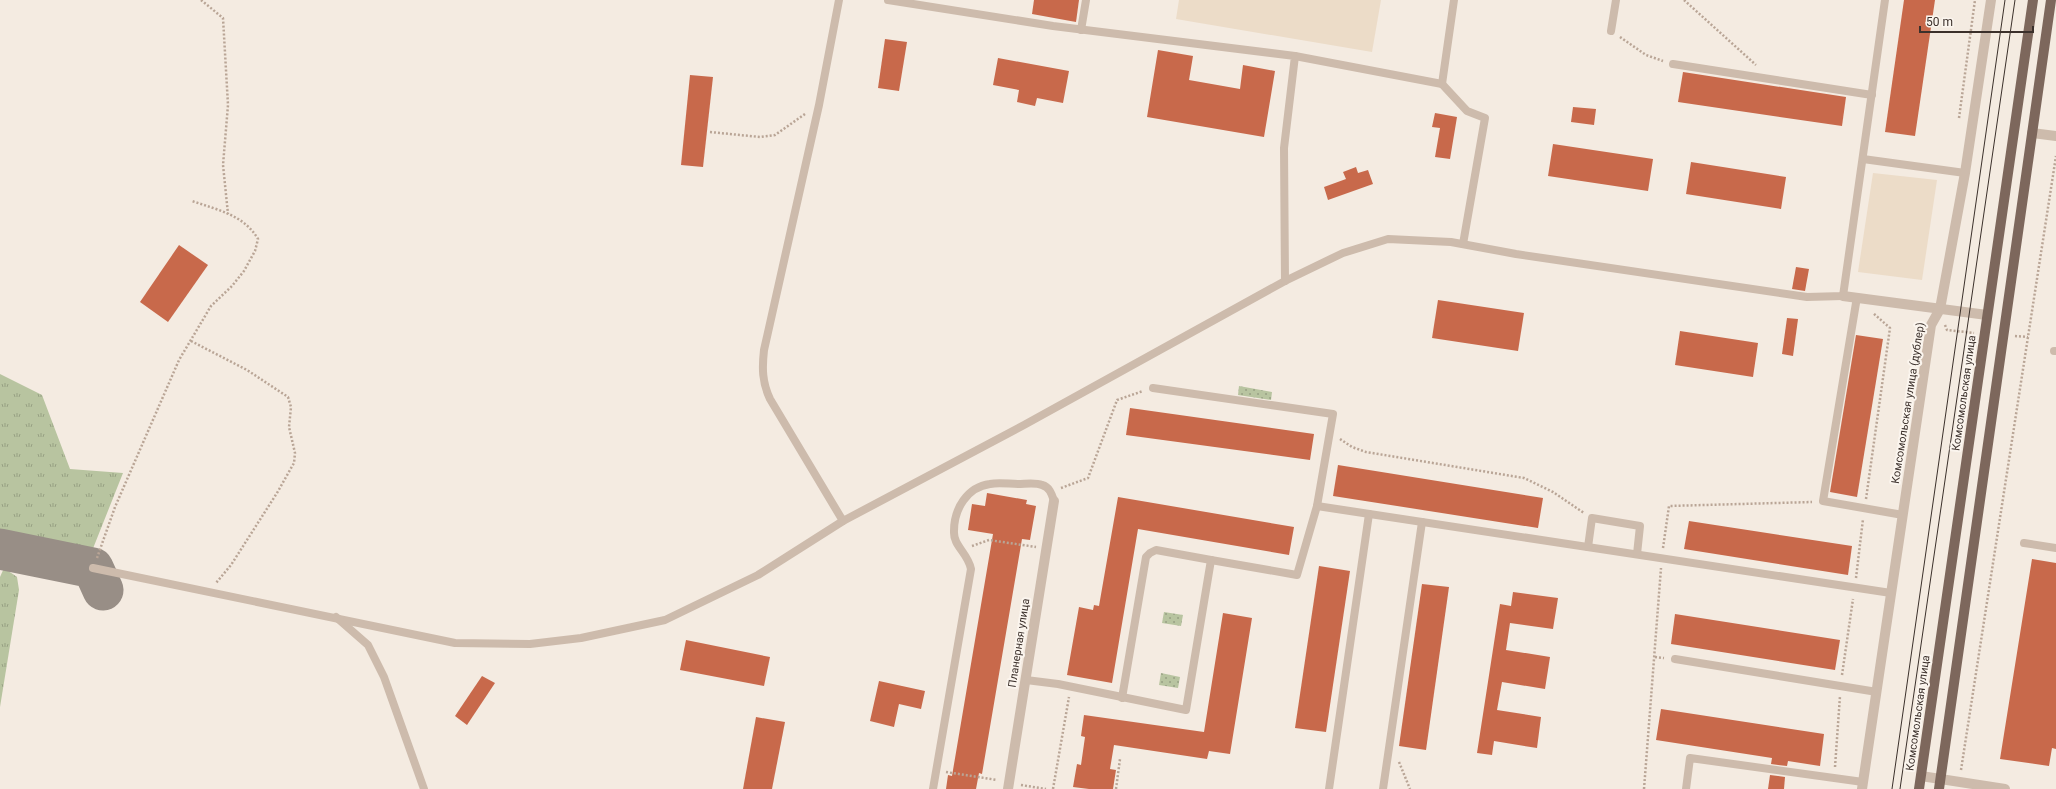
<svg xmlns="http://www.w3.org/2000/svg" width="2056" height="789" viewBox="0 0 2056 789" font-family="Roboto,sans-serif">
  <style>
    .grass { fill: url(#grass-tufts) }
    .park { fill: url(#park-dots) }
    .plaza { fill: #ecdcc8 }
    .lines { fill: none; stroke-linecap: round; stroke-linejoin: round }
    .taxiway { stroke: #988e86; stroke-width: 41 }
    .building { fill: #c8694b }
    .path { stroke: #b9a596; stroke-width: 2.5; stroke-dasharray: 2 2; stroke-linecap: butt }
    .service { stroke: #cdbbac; stroke-width: 8 }
    .minor { stroke: #cdbbac; stroke-width: 10 }
    .primary { stroke: #7d675c; stroke-width: 10 }
    .tram { stroke: #3b302b; stroke-width: 1 }
    .labels { text-anchor: middle; dominant-baseline: central; stroke-width: 4; stroke-linejoin: round; paint-order: stroke }
    .street-label { font-size: 11px; fill: #3b302b; stroke: #fbf5ee }
  </style>
  <defs>
    <pattern id="grass-tufts" width="24" height="20" patternUnits="userSpaceOnUse"><rect width="24" height="20" fill="#b8c4a0"/><path d="M3 7l-1-3M5 7V3M7 7l1-3M15 17l-1-3M17 17v-4M19 17l1-3" fill="none" stroke="#97a083"/></pattern>
    <pattern id="park-dots" width="8" height="8" patternUnits="userSpaceOnUse"><rect width="8" height="8" fill="#b8c4a0"/><path d="M2 2h.1M6 6h.1" fill="none" stroke="#97a083" stroke-width="1.8" stroke-linecap="round"/></pattern>
  </defs>
  <rect width="100%" height="100%" fill="#f4ebe1"/>
  <!-- grass -->
  <g class="grass">
    <polygon points="0,374 42,395 70,469 123,473 92,551 0,534"/>
    <polygon points="4,568 17,577 19,590 0,707 0,577"/>
  </g>
  <!-- park -->
  <g class="park">
    <polygon points="1239,386 1272,392 1271,400 1238,395"/>
    <polygon points="1164,612 1183,615 1181,626 1162,623"/>
    <polygon points="1161,673 1180,677 1178,688 1159,685"/>
  </g>
  <!-- plaza -->
  <g class="plaza">
    <polygon points="1179,0 1381,0 1372,52 1176,19"/>
    <polygon points="1873,173 1937,180 1922,280 1858,272"/>
  </g>
  <g class="lines">
    <!-- taxiway -->
    <polyline class="taxiway" points="0,549 93,568 103,590"/>
  </g>
  <!-- building -->
  <g class="building">
    <polygon points="1034,0 1079,0 1076,22 1032,14"/>
    <polygon points="1904,0 1935,0 1915,136 1885,132"/>
    <polygon points="885,39 907,42 899,91 878,88"/>
    <polygon points="1158,50 1193,56 1189,80 1240,89 1243,65 1275,71 1264,137 1147,117"/>
    <polygon points="998,58 1069,71 1063,103 1037,98 1035,106 1017,102 1019,90 993,85"/>
    <polygon points="1683,72 1846,97 1842,126 1678,102"/>
    <polygon points="690,75 713,77 703,167 681,165"/>
    <polygon points="1573,107 1596,109 1594,125 1571,122"/>
    <polygon points="1435,113 1457,117 1450,159 1435,157 1440,128 1432,127"/>
    <polygon points="1553,144 1653,159 1648,191 1548,176"/>
    <polygon points="1691,162 1786,177 1781,209 1686,194"/>
    <polygon points="1356,167 1358,173 1368,170 1373,184 1328,200 1324,187 1346,179 1343,172"/>
    <polygon points="179,245 208,265 168,322 140,302"/>
    <polygon points="1796,267 1809,269 1805,291 1792,289"/>
    <polygon points="1438,300 1524,313 1518,351 1432,338"/>
    <polygon points="1787,318 1798,319 1793,356 1782,354"/>
    <polygon points="1680,331 1758,343 1753,377 1675,365"/>
    <polygon points="1856,335 1883,339 1857,497 1830,492"/>
    <polygon points="1130,408 1314,434 1310,460 1126,435"/>
    <polygon points="1338,465 1543,498 1538,528 1333,496"/>
    <polygon points="987,493 1027,500 1026,504 1036,506 1030,540 1022,539 982,774 979,773 976,789 946,789 948,775 952,776 993,534 968,530 972,504 985,506"/>
    <polygon points="1118,497 1294,527 1289,555 1138,529 1112,683 1067,675 1079,607 1093,610 1094,605 1099,606"/>
    <polygon points="1689,521 1852,546 1848,575 1684,549"/>
    <polygon points="2032,559 2056,563 2056,749 2052,748 2049,766 2000,759"/>
    <polygon points="1319,566 1350,571 1326,732 1295,728"/>
    <polygon points="1422,584 1449,587 1426,750 1399,746"/>
    <polygon points="1513,592 1558,598 1553,629 1510,623 1506,650 1550,657 1545,689 1502,682 1497,710 1541,717 1537,748 1494,741 1492,755 1477,753 1500,604 1511,606"/>
    <polygon points="1223,613 1252,618 1230,754 1209,751 1207,759 1114,745 1110,769 1116,770 1113,789 1089,789 1073,787 1077,764 1081,765 1085,737 1081,736 1084,715 1204,732"/>
    <polygon points="1675,614 1840,640 1835,670 1671,644"/>
    <polygon points="686,640 770,657 764,686 680,670"/>
    <polygon points="482,676 495,683 467,725 455,716"/>
    <polygon points="879,681 925,691 921,709 899,704 894,727 870,721"/>
    <polygon points="1661,709 1824,734 1820,766 1788,761 1787,766 1771,764 1772,758 1656,740"/>
    <polygon points="756,717 785,722 772,789 743,789"/>
    <polygon points="1770,775 1785,777 1784,789 1768,789"/>
  </g>
  <g class="lines">
    <!-- path -->
    <g class="path">
      <polyline points="201,0 223,18 228,105 223,165 228,214"/>
      <polyline points="1684,0 1756,65"/>
      <polyline points="1620,37 1646,55 1663,61"/>
      <polyline points="1959,118 1975,0"/>
      <polyline points="710,132 760,137 775,135 805,114"/>
      <polyline points="1945,325 1947,330 1974,333"/>
      <polyline points="2015,336 2028,337"/>
      <polyline points="191,341 247,370 288,397 291,407 289,427 295,453 294,463 277,493 231,565 216,583"/>
      <polyline points="1340,439 1352,447 1366,452 1524,478 1553,492 1584,513"/>
      <polyline points="1061,488 1088,478 1117,400 1143,391"/>
      <polyline points="1866,499 1890,328 1873,313"/>
      <polyline points="972,546 989,540 1036,547"/>
      <polyline points="1663,548 1669,506 1812,502"/>
      <path d="M 97,558 L 115,507 L 179,360 L 211,306 L 232,286 L 244,271 L 255,251 L 258,239 C 244,215 218,210 192,201"/>
      <polyline points="1856,578 1863,519"/>
      <polyline points="1655,657 1664,658"/>
      <polyline points="1842,675 1853,599"/>
      <polyline points="1399,762 1410,789"/>
      <polyline points="1835,767 1840,696"/>
      <polyline points="1961,770 2056,156"/>
      <polyline points="946,772 997,780"/>
      <polyline points="1021,785 1046,789"/>
      <polyline points="1053,789 1069,697"/>
      <polyline points="1116,789 1120,759"/>
      <polyline points="1644,789 1661,568"/>
    </g>
    <!-- service -->
    <g class="service">
      <path d="M 839,0 L 819,105 L 764,350 C 762,368 762,382 770,399 L 843,521 L 1024,425 L 1285,281 L 1343,253 L 1388,239 L 1451,242 L 1516,254 L 1807,297 L 1843,296 L 1885,0"/>
      <polyline points="888,0 1053,26 1295,56 1284,148 1285,281"/>
      <polyline points="1081,30 1086,0"/>
      <polyline points="1611,31 1616,0"/>
      <polyline points="1295,56 1442,84 1454,0"/>
      <polyline points="1673,64 1872,95"/>
      <polyline points="1442,84 1467,111 1485,118 1463,244"/>
      <polyline points="1863,159 1965,173"/>
      <polyline points="1857,297 1823,501 1903,515"/>
      <polyline points="2054,351 2056,351"/>
      <polyline points="1317,506 1891,593"/>
      <polyline points="2024,543 2056,548"/>
      <polyline points="1588,547 1592,518 1640,526 1637,554"/>
      <polyline points="93,568 455,643 530,644 581,638 665,620 758,575 843,521"/>
      <polyline points="336,617 368,645 384,677 424,789"/>
      <polyline points="1675,659 1877,692"/>
      <polyline points="1026,680 1058,684 1186,710 1211,560 1297,575 1317,506 1333,414 1153,388"/>
      <polyline points="1122,698 1146,557 1150,553 1156,550 1211,560"/>
      <path d="M 933,789 L 971,569 C 968,553 953,546 954,531 C 954,509 967,487 990,484 C 999,482 1009,484 1018,484 C 1025,484 1035,482 1042,485 C 1050,487 1052,495 1054,501"/>
      <polyline points="1329,789 1369,514"/>
      <polyline points="1383,789 1422,522"/>
      <polyline points="1686,789 1690,758 1863,782"/>
    </g>
    <!-- minor -->
    <g class="minor">
      <polyline points="2032,133 2056,136"/>
      <polyline points="1843,296 1987,315"/>
      <polyline points="1921,776 2005,789"/>
      <polyline points="1008,789 1054,501"/>
      <polyline points="1862,789 1931,325 1940,309 1965,173 1991,0"/>
    </g>
    <!-- primary -->
    <g class="primary">
      <polyline points="1919,789 2033,0"/>
      <polyline points="1939,789 2051,0"/>
    </g>
    <!-- tram -->
    <g class="tram">
      <polyline points="1892,789 2005,0"/>
      <polyline points="1900,789 2015,0"/>
    </g>
  </g>
  <g class="labels">
    <!-- street labels -->
    <g class="street-label">
      <text transform="translate(1964 393) rotate(-82)">Комсомольская улица</text>
      <text transform="translate(1908 403) rotate(-81)">Комсомольская улица (дублер)</text>
      <text transform="translate(1019 643) rotate(-81)">Планерная улица</text>
      <text transform="translate(1918 713) rotate(-82)">Комсомольская улица</text>
    </g>
  </g>
  <!-- scale -->
  <path d="M1920 26v6h113v-6" fill="none" stroke="#3b302b" stroke-width="2"/>
  <text x="1926" y="26" font-size="12" fill="#3b302b" stroke="#fbf5ee" stroke-width="3" paint-order="stroke">50 m</text>
</svg>
